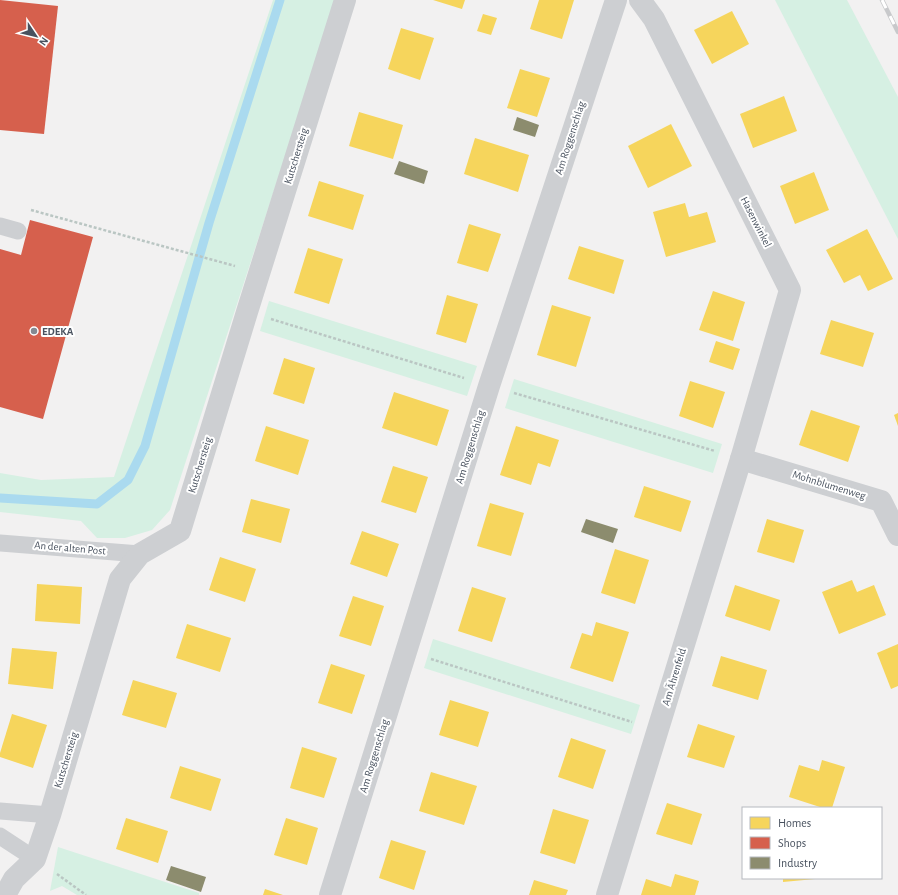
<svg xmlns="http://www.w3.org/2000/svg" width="898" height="895" viewBox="0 0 898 895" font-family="'Alegreya Sans',sans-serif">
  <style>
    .green { fill: #d6f0e3 }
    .homes { fill: #f6d55c }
    .shops { fill: #d6604d }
    .industry { fill: #8c8c6e }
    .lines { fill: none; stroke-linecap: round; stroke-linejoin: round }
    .stream { stroke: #aadaef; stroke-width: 9 }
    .path { stroke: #bac6c3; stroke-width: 2.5; stroke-dasharray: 3 2; stroke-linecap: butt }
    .lane { stroke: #cdcfd2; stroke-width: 17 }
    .street { stroke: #cdcfd2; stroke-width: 22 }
    .rail-casing { stroke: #c8c9cb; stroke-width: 4.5 }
    .rail { stroke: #fff; stroke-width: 3; stroke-dasharray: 9; stroke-linecap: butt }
    .poi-dot { fill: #848991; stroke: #fff; stroke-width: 1.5 }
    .labels { text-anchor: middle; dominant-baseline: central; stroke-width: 4; stroke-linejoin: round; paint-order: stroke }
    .street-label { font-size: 11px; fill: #48515e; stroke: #fff }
    .poi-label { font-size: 11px; font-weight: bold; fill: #48515e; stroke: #fff; text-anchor: start }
  </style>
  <rect width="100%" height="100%" fill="#f2f1f1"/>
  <!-- green -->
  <g class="green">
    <polygon points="273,0 336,0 170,510 152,530 125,538 97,538 81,521 0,512 0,473 41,480 114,477"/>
    <polygon points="775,0 847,0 898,97 898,239"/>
    <polygon points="269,301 477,366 467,396 260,331"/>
    <polygon points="514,379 722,444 713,473 505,408"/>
    <polygon points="433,639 640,705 631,734 424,668"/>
    <polygon points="58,847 199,893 199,895 77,895 62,886 50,891"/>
  </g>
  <!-- homes -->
  <g class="homes">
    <polygon points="433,0 465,0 462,9"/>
    <polygon points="539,0 574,0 562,39 530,29"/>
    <polygon points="732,11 749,44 712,64 694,30"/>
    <polygon points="483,14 497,18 491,35 477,31"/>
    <polygon points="401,28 434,38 420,80 388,69"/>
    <polygon points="520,69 550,78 537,117 507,108"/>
    <polygon points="784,96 797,131 753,148 740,114"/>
    <polygon points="359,112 403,125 393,159 349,146"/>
    <polygon points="671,124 692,166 648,188 628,146"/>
    <polygon points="475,138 529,155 518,192 464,174"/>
    <polygon points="814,172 829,210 795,224 780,186"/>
    <polygon points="319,181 364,195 353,230 308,216"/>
    <polygon points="685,203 689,217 707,212 716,242 666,257 653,212"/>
    <polygon points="469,224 501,234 488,272 457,263"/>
    <polygon points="867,229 893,279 868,291 860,275 844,283 826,250"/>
    <polygon points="579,246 624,260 614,294 568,279"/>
    <polygon points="308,248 343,259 329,304 294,293"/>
    <polygon points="713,291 745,302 733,341 699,330"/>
    <polygon points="447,295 478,304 466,343 436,334"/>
    <polygon points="552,305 591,317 576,367 537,355"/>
    <polygon points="831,320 874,333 863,367 820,354"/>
    <polygon points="716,341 740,349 733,370 709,362"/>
    <polygon points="284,358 315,368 304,404 273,394"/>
    <polygon points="690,381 725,392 713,428 679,416"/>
    <polygon points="394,392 449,410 437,446 382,428"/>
    <polygon points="811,410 860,426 848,462 799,445"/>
    <polygon points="898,413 898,426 894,415"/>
    <polygon points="266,426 309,440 298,475 255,461"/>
    <polygon points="516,426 559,440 550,467 538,463 531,485 500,475"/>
    <polygon points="393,466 428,477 416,513 381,502"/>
    <polygon points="644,486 691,501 681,532 634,517"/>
    <polygon points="251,499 290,509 281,543 242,532"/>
    <polygon points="490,503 524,513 511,556 477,546"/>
    <polygon points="767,519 804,530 794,563 757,552"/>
    <polygon points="362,531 399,544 387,577 350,564"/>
    <polygon points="615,549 649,560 635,604 601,593"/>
    <polygon points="220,557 256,569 245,602 209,590"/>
    <polygon points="852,580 857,592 874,585 886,615 839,634 822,592"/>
    <polygon points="37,584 82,587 80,624 35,621"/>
    <polygon points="735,585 780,600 770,631 725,616"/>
    <polygon points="472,587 506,598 492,642 458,631"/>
    <polygon points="353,596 384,606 371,646 339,636"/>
    <polygon points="596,622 629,632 613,682 570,668 582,633 592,636"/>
    <polygon points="187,624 231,638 220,672 176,658"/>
    <polygon points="898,644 898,686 891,689 877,653"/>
    <polygon points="12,648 57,652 53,689 8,684"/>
    <polygon points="721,656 767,670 758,700 712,686"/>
    <polygon points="331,664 365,675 352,714 318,703"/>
    <polygon points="133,680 177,693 166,728 122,715"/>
    <polygon points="450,700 489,712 478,747 439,735"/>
    <polygon points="12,714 47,725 33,768 0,757 0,753"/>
    <polygon points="698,724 735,736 724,768 687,757"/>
    <polygon points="571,738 606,750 593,789 558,777"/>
    <polygon points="302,747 337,758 324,798 290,788"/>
    <polygon points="822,760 845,767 832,808 823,808 789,797 799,765 819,771"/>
    <polygon points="180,766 221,779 211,811 170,798"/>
    <polygon points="431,772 477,786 464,825 419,811"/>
    <polygon points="667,803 702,814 692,845 656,834"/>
    <polygon points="553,809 589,820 575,864 540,853"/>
    <polygon points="126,818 168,831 158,863 116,849"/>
    <polygon points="286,818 318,828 307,865 274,855"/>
    <polygon points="391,840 426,851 414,890 379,878"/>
    <polygon points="675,874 699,881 695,895 641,895 646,879 671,887"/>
    <polygon points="783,878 815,878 815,879 783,882"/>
    <polygon points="534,880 568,890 566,895 529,895"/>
    <polygon points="265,889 283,895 263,895"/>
  </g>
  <!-- shops -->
  <g class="shops">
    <polygon points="0,0 58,6 44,134 0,130"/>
    <polygon points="30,220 93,237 43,419 0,407 0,249 21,255"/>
  </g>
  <!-- industry -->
  <g class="industry">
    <polygon points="517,117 539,125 535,137 513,130"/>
    <polygon points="399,161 428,171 424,184 394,174"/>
    <polygon points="586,519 618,529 613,543 581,532"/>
    <polygon points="171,866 206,877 201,892 166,880"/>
  </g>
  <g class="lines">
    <!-- stream -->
    <polyline class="stream" points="0,498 97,504 128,480 145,446 209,223 280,0"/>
    <!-- path -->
    <g class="path">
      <polyline points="31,210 235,266"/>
      <polyline points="271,319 464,378"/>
      <polyline points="514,393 715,451"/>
      <polyline points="431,659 632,722"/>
      <polyline points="57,874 86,895"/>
    </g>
    <!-- lane -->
    <g class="lane">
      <polyline points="0,226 18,231"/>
      <polyline points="0,543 140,554"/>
      <polyline points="0,811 50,815"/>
      <polyline points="0,836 35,859"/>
    </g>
    <!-- street -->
    <g class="street">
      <polyline points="741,459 881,501 898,535"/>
      <polyline points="5,895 14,879 35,859 50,815 120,579 140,554 180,531 247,312 345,0"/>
      <polyline points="330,895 489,386 616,0"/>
      <polyline points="607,895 741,459 790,290 654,19 640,0"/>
    </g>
    <!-- rail casing -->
    <g class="rail-casing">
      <polyline id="rail" points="882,0 898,32"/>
    </g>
    <!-- rail -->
    <use href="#rail" class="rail"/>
  </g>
  <!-- markers -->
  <circle class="poi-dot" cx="34" cy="331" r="4"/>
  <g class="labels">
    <!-- street labels -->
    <g class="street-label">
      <text transform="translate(570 138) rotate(-72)">Am Roggenschlag</text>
      <text transform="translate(296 156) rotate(-73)">Kutschersteig</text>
      <text transform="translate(756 222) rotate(63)">Hasenwinkel</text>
      <text transform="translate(470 447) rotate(-73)">Am Roggenschlag</text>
      <text transform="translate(200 465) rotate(-73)">Kutschersteig</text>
      <text transform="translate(829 485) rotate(17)">Mohnblumenweg</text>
      <text transform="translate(70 548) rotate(5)">An der alten Post</text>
      <text transform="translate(674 677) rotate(-73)">Am Ährenfeld</text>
      <text transform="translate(374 756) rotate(-73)">Am Roggenschlag</text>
      <text transform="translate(66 760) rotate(-73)">Kutschersteig</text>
    </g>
    <!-- poi labels -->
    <g class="poi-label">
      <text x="42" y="331">EDEKA</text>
    </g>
  </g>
  <!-- legend -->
  <rect x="742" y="807" width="140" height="72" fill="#ffffff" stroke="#b6b9bf"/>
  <rect x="750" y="817" width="20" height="12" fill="#f6d55c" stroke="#b6b9bf"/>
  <text x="778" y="827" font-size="12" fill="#48515e">Homes</text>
  <rect x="750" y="837" width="20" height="12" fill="#d6604d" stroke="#b6b9bf"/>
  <text x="778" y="847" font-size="12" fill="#48515e">Shops</text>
  <rect x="750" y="857" width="20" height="12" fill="#8c8c6e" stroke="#b6b9bf"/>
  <text x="778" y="867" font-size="12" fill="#48515e">Industry</text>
  <!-- north arrow -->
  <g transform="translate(36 36) rotate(125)" stroke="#ffffff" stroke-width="3" paint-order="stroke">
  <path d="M0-3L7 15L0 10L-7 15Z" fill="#48515e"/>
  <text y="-6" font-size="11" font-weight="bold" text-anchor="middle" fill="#48515e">N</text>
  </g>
</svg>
